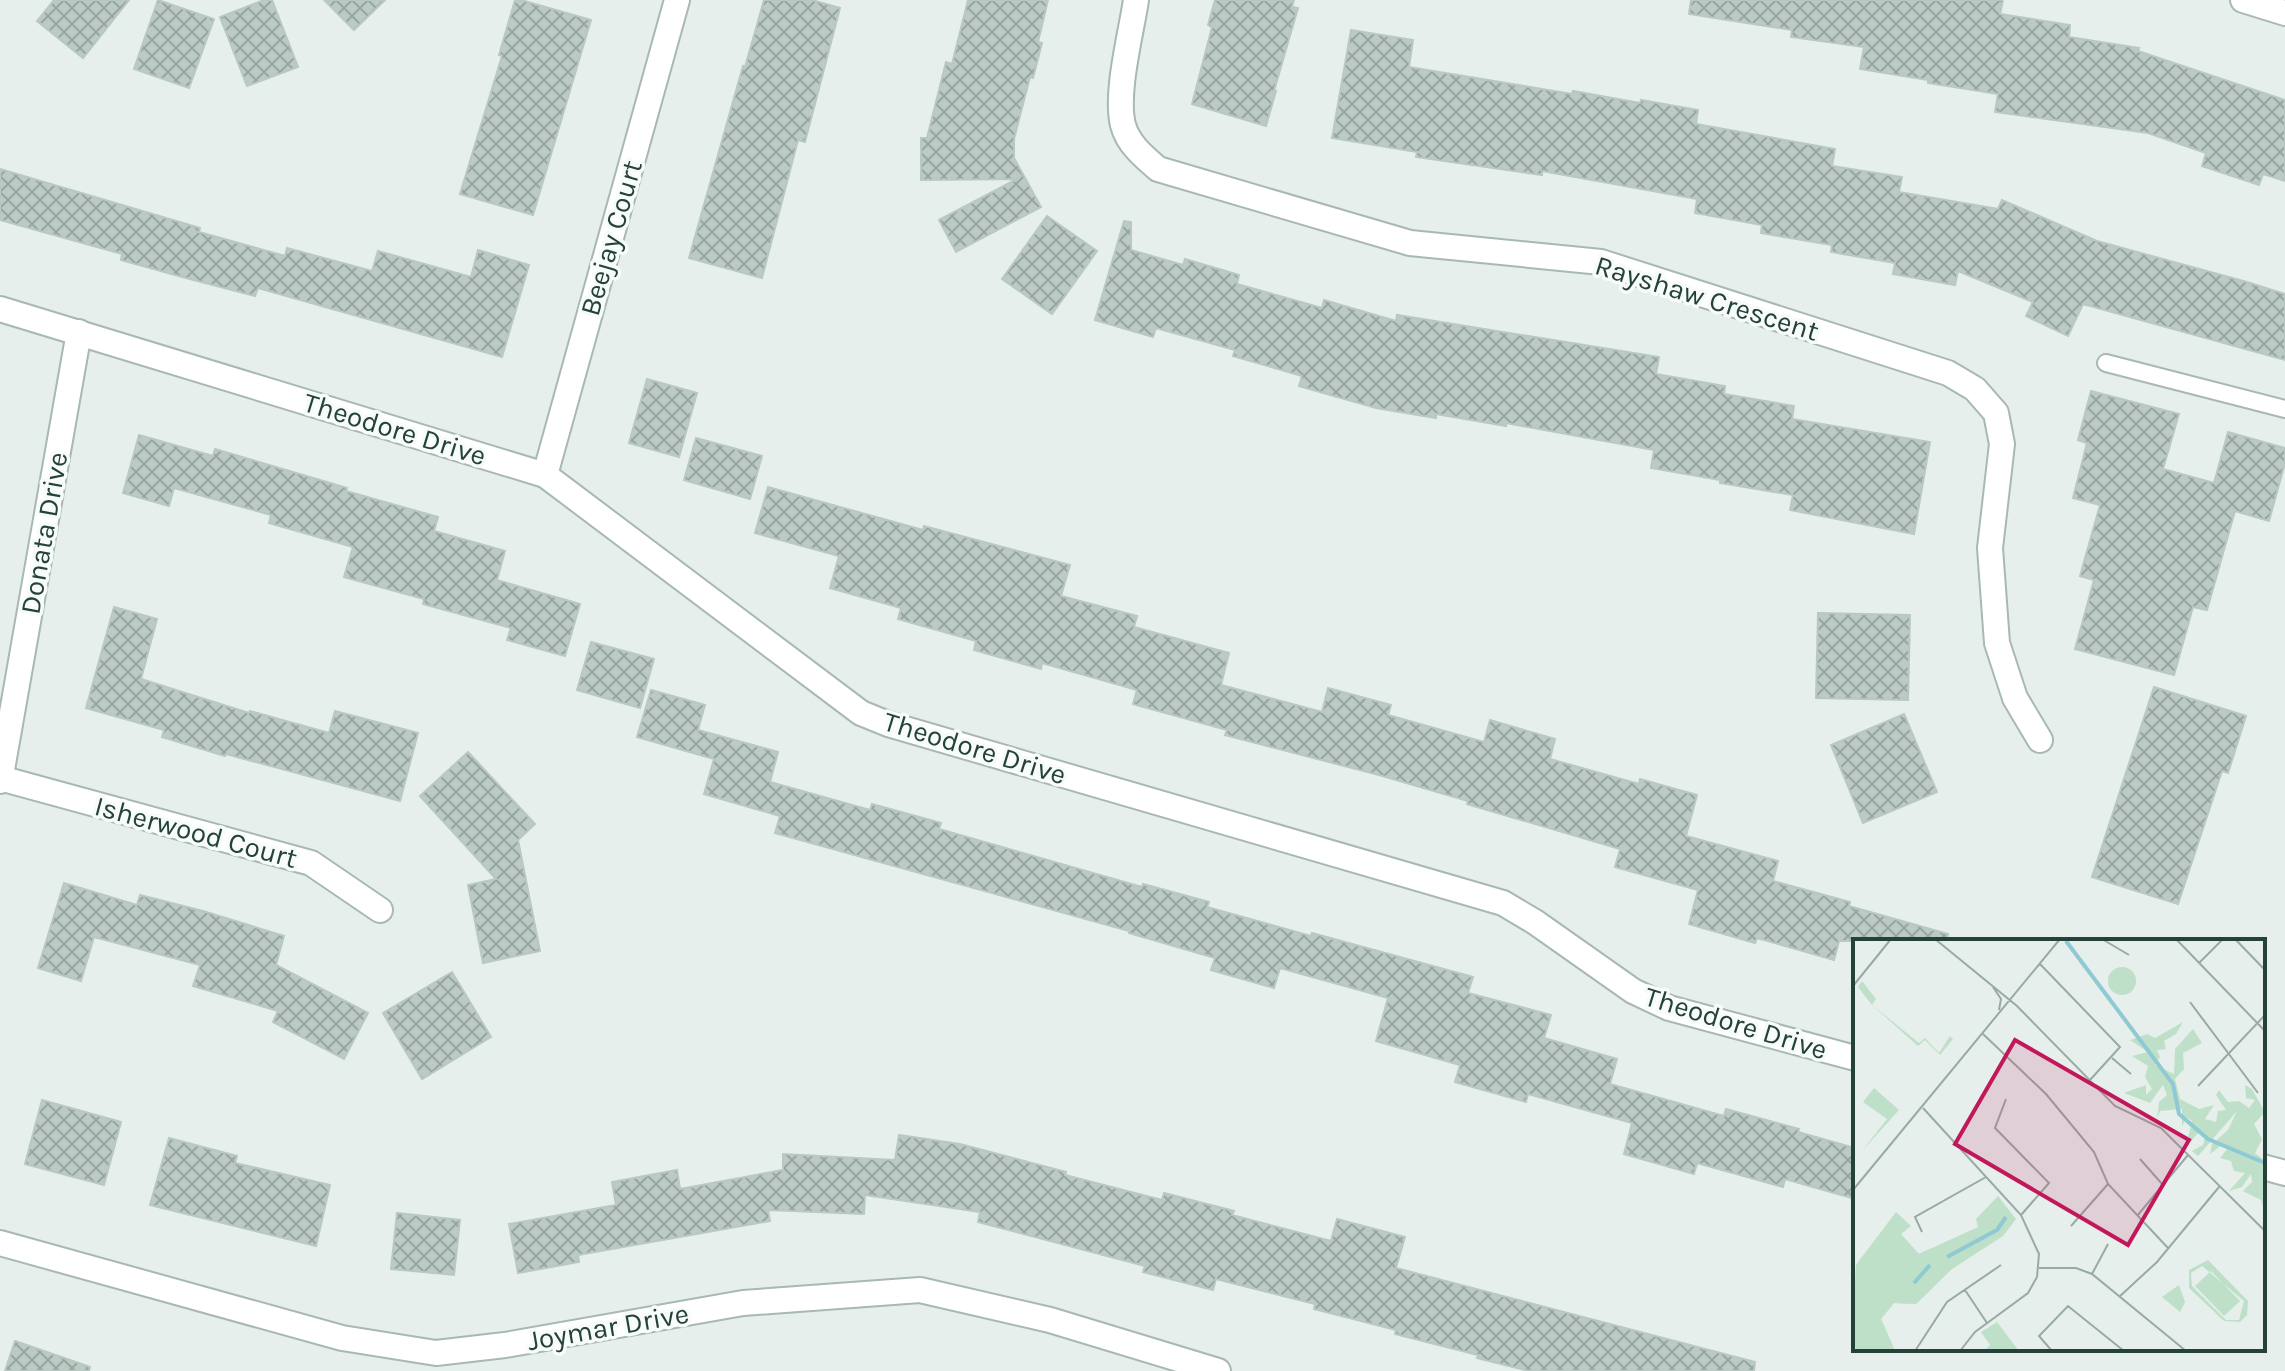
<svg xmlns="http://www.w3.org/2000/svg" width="2285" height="1371" viewBox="0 0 2285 1371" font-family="Karla,sans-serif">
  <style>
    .building { fill: url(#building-cross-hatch); stroke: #b8c9c2; stroke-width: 2 }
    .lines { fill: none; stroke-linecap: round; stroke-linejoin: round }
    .service-casing { stroke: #a8b8b2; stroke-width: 20 }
    .minor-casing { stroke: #a8b8b2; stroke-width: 28 }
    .tertiary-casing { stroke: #a8b8b2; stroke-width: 28 }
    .service { stroke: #fff; stroke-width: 16 }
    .minor { stroke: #fff; stroke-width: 24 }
    .tertiary { stroke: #fff; stroke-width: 24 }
    .labels { text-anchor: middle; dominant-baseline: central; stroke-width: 7; stroke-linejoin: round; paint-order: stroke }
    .street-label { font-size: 28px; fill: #24423a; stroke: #f7fbf9 }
    .inset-river { fill: none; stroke: #8ec9d4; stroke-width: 4 }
    .inset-road { fill: none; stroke: #98aaa4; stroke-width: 2 }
    .view { fill: #c2185b; fill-opacity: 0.15; stroke: #c2185b; stroke-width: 4 }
    .inset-edge { fill: none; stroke: #24423a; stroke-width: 4 }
  </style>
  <defs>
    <pattern id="building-cross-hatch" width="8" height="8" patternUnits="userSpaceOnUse" patternTransform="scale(2)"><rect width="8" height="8" fill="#bbcac4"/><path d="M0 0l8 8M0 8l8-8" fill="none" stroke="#98a6a0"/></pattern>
  </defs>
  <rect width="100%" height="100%" fill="#e6efeb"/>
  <!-- building -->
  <g class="building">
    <polygon points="54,0 129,0 83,58 37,21"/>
    <polygon points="158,0 214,19 189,88 134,69"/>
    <polygon points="264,0 272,0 298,67 247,86 220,17"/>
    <polygon points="324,0 385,0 354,30"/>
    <polygon points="515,0 521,0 591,20 533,215 460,194 502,56 499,55"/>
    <polygon points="764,0 812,0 840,8 805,142 798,140 762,278 689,258 743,66 745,67"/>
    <polygon points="968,0 1048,0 1038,42 1042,43 1033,78 1030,77 1014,139 1014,158 1041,207 956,252 939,220 1017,179 921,180 921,138 927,138 946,62 952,64"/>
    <polygon points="1215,0 1294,0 1292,7 1298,8 1274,91 1276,91 1266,126 1192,104 1212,27 1208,25"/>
    <polygon points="1691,0 2003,0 2000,14 2070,25 2069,37 2139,48 2138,51 2285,100 2285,181 2263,174 2259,185 2202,166 2206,153 2148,133 1995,112 1998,94 1928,83 1928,80 1860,69 1864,47 1791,37 1792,30 1689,14"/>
    <polygon points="1351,30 1413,40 1409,67 1572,94 1573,91 1640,103 1641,100 1698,110 1696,124 1835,149 1832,166 1902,177 1899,192 1998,209 2002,200 2097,241 2247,282 2285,294 2285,360 2083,304 2068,336 2026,316 2033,302 1958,271 1955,285 1893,274 1895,263 1831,252 1832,245 1761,233 1762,225 1695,213 1697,199 1542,171 1542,175 1416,157 1417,152 1332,138"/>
    <polygon points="0,169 200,228 199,232 285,256 287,248 372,271 378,251 471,277 478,250 529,265 502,357 258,288 255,296 186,278 121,260 122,254 0,220"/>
    <polygon points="1047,216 1097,251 1052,314 1002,279"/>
    <polygon points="1124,221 1131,222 1131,250 1183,265 1185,259 1239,275 1237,284 1322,308 1324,300 1396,321 1397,315 1659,357 1656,374 1725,386 1724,394 1794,406 1792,419 1930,442 1914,534 1790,510 1793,495 1720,483 1720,480 1651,468 1654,450 1506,423 1506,426 1436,414 1436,418 1376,408 1299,386 1302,376 1233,356 1235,350 1156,328 1153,337 1095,320"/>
    <polygon points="647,379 697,393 679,457 629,443"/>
    <polygon points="2091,391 2179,414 2163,469 2214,483 2228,432 2285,448 2285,463 2269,521 2235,511 2207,610 2193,607 2174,675 2075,649 2094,580 2080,576 2100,505 2073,498 2087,443 2078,440"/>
    <polygon points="139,435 213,456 215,449 347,488 346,491 438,517 434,531 505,551 497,580 580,604 565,656 507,640 511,628 423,604 424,599 344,577 353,547 269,523 271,515 174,488 169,506 123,493"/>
    <polygon points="696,438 762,456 750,499 684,480"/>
    <polygon points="768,487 923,530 924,526 1070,565 1061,596 1137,616 1134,627 1229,653 1221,685 1322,712 1328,688 1391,705 1388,715 1484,742 1490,720 1555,739 1550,759 1639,784 1640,779 1697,795 1686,836 1778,861 1773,881 1850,902 1849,906 1948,934 1947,941 1839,941 1834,960 1757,938 1755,943 1689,924 1698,890 1615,867 1620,849 1467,804 1468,801 1379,775 1225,735 1227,730 1133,704 1137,690 1042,663 1041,669 974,650 976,641 898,619 901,608 830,588 839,556 755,533"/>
    <polygon points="114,607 157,619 141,679 249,713 250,711 329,733 335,711 418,733 400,801 226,754 225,756 162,737 164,730 86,708"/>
    <polygon points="1818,613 1910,615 1908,700 1816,698"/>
    <polygon points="591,642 654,659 640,708 577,690"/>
    <polygon points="2154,687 2246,716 2228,773 2222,771 2178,904 2092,877"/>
    <polygon points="651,690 705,705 698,730 778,752 770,782 870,810 872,804 941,823 939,829 1142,887 1143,884 1209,902 1207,907 1311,936 1312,933 1473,977 1468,993 1551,1015 1544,1038 1617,1059 1610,1084 1724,1116 1726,1109 1799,1129 1798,1132 1855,1148 1855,1199 1785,1179 1783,1187 1697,1163 1694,1174 1624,1154 1632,1123 1528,1094 1526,1102 1455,1082 1460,1065 1376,1041 1388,998 1280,968 1274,988 1211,970 1215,958 1129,933 1129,931 775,833 780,816 704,794 714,759 637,737"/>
    <polygon points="1904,714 1937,792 1863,823 1831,745"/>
    <polygon points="468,752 535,824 518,840 540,951 483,963 468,885 496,879 420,796"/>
    <polygon points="64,883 137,905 140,895 203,911 284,936 276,965 368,1013 344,1059 273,1022 278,1011 193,986 200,965 94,937 81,981 38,968"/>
    <polygon points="452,972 491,1037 422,1079 383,1013"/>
    <polygon points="42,1100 121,1122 104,1185 25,1164"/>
    <polygon points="899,1135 960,1144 1066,1172 1065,1175 1162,1200 1164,1193 1234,1211 1232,1215 1331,1241 1337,1219 1405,1237 1396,1268 1755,1362 1754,1371 1529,1371 1477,1358 1478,1355 1395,1334 1396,1330 1314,1309 1315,1304 1216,1279 1213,1290 1143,1272 1145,1266 978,1222 980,1212 865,1195 864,1214 768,1210 770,1221 578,1255 579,1262 518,1273 509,1224 616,1205 612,1182 677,1170 680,1189 783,1170 783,1154 895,1160"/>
    <polygon points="169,1138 237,1156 235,1163 330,1185 316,1246 150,1205"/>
    <polygon points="397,1213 460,1220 454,1275 391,1269"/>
    <polygon points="15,1341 90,1367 89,1371 5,1371"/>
  </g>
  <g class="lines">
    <!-- service casing -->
    <g class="service-casing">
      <polyline id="service" points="2106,363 2285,409"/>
    </g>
    <!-- minor casing -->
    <g class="minor-casing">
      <g id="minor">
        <path d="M 1136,0 C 1131,34 1115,93 1123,125 C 1128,144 1144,157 1158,169 L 1410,243 L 1601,262 L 1948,373 L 1975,389 L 1996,413 L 2002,444 L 1990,548 L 1997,643 L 2015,698 L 2040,740"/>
        <polyline points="0,309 545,475 861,713 888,724 1503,903 1535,922 1633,991 1669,1008 1855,1058"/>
        <polyline points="545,475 677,0"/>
        <polyline points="0,778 311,863 380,910"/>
        <polyline points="0,781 79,332"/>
        <polyline points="2263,1167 2285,1173"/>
        <polyline points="0,1243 342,1338 436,1353 505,1345 743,1303 920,1290 1050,1320 1218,1371"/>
      </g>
    </g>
    <!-- tertiary casing -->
    <g class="tertiary-casing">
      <polyline id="tertiary" points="2243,0 2285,13"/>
    </g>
    <!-- service -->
    <use href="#service" class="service"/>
    <!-- minor -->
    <use href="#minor" class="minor"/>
    <!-- tertiary -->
    <use href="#tertiary" class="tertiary"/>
  </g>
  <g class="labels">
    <!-- street labels -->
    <g class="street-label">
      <text transform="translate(611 238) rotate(-74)">Beejay Court</text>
      <text transform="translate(1707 298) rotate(17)">Rayshaw Crescent</text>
      <text transform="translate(395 429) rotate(17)">Theodore Drive</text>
      <text transform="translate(44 533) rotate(-80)">Donata Drive</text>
      <text transform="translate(975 748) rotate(17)">Theodore Drive</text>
      <text transform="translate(196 832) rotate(15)">Isherwood Court</text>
      <text transform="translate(1736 1023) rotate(17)">Theodore Drive</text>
      <text transform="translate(608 1327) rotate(-10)">Joymar Drive</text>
    </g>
  </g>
  <!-- overview -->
  <g transform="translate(1853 939)">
    <rect width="412" height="412" fill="#e6efeb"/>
    <path d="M 9,42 L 23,60 L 19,66 L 66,104 L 72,99 L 86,114 L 97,97 L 100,100 L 87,116 L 72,101 L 65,107 L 19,66 L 5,48 ZM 21,149 L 46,171 L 9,212 L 34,180 L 10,163 ZM 145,257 L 163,280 L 150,297 L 99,330 L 63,365 L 41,364 L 28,380 L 42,412 L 5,412 L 0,406 L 3,326 L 43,273 L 58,287 L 48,295 L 66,315 L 125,288 L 123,280 ZM 144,383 L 153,395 L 166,412 L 131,412 L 137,406 L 128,393 Z" fill="#bfe0c8"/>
    <path d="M 330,83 L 323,95 L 311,102 L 313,110 L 304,111 L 307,118 L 302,126 L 321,135 L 322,110 L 340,90 L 349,104 L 330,114 L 331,130 L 322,140 L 327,160 L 346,170 L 361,166 L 352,180 L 363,183 L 365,172 L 373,171 L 363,156 L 366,151 L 375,163 L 386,162 L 396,169 L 402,161 L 393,159 L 392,146 L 399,150 L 412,173 L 401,185 L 409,200 L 402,214 L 412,222 L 412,274 L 408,261 L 390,252 L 399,243 L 398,235 L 389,248 L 376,252 L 392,234 L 381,232 L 378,222 L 367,219 L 375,209 L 369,206 L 357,215 L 359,205 L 375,191 L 384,172 L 345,217 L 339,212 L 350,206 L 352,198 L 346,193 L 333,208 L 339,182 L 333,178 L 329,188 L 329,170 L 307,172 L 304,180 L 306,163 L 314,156 L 310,146 L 297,164 L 271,154 L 293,146 L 293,156 L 299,150 L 292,138 L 295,127 L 279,117 L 295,113 L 277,101 L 294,95 L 302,99 ZM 48,278 L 47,295 L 65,315 L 79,309 L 92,336 L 63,365 L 41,364 L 28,380 L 42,412 L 5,412 L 0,406 L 3,326 L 30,291 Z" fill="#bfe0c8"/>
    <path d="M255 42a14 14 0 1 1 28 0a14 14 0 1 1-28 0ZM 355,321 L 395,362 L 394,376 L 387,383 L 371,382 L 336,349 L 336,331 ZM 349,327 L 391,362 L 386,381 L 373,381 L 339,347 L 338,334 ZM 358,332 L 387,362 L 371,377 L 342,347 ZM 326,346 L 332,363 L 327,373 L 309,358 Z" fill="#bfe0c8" fill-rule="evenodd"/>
    <path class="inset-river" d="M 213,2 L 320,145 L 326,175 L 355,200 L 412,224M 94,318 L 144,291 L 153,278M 61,344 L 77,326"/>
    <path class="inset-road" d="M 82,0 L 164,67 L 262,167 L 308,189 L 412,292M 249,0 L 276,16M 323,0 L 412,92M 382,0 L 412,31M 346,24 L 370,0M 187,25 L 267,108 L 237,141M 0,47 L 38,0M 140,48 L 148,60 L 146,71M 337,63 L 405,154M 130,95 L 193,155 L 241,213 L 255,245 L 315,309M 259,119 L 278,135M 345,147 L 412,76M 153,160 L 142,189 L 196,244 L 168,276M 70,169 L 168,276 L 186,315 L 184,338 L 175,354 L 122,393 L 107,412M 287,220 L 310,246M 0,251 L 207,0M 284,277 L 335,216M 218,287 L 255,245M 69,293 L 62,278 L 133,238M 186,329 L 223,329 L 239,335 L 333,412M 239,335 L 255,305M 112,351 L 134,384M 266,358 L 304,323 L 366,248M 62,412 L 94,363 L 148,326M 199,412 L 186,397 L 215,367 L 271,412"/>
    <path class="view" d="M 162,101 L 336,201 L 275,306 L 102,205 Z"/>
    <rect width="412" height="412" class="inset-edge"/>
  </g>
</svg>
